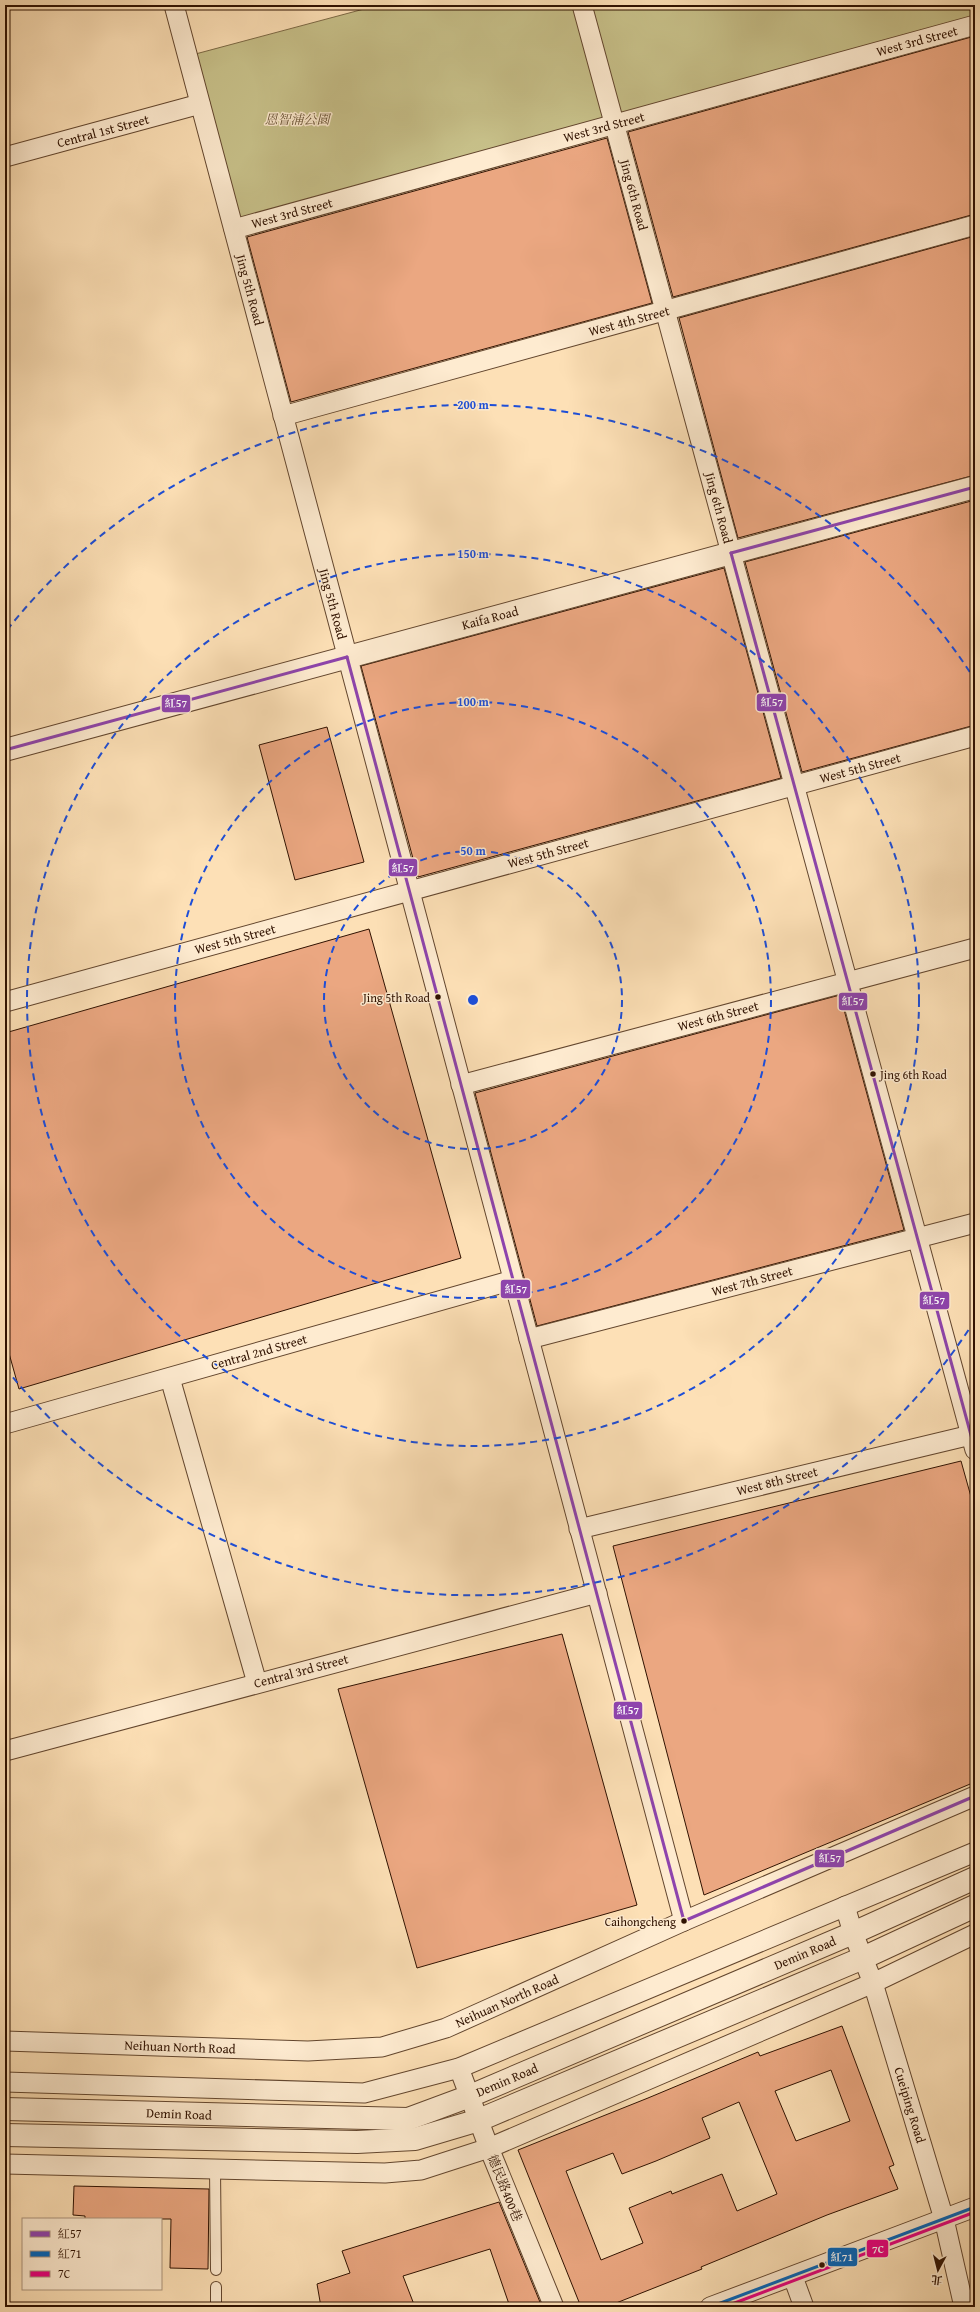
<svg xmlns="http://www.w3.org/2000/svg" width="980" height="2312" viewBox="0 0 980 2312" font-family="'Gentium Book Plus','Noto Serif TC',serif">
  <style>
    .green { fill: #c7c089; stroke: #7c6945 }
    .building { fill: #eba781; stroke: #301201; fill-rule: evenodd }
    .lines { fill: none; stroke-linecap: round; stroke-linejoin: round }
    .service-casing { stroke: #63462e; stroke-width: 12 }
    .minor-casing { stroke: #63462e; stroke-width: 21 }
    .tertiary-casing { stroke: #63462e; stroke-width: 24 }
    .path { stroke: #301201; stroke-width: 2.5; stroke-dasharray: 1 2; stroke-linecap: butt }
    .service { stroke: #feebd0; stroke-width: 10 }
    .minor { stroke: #feebd0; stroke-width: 19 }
    .tertiary { stroke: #feebd0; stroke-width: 22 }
    .bus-1-casing { stroke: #feebd0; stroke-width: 6 }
    .bus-2-casing { stroke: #feebd0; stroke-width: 6 }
    .bus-3-casing { stroke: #feebd0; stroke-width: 6 }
    .bus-1 { stroke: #8e44ad; stroke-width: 3 }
    .bus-2 { stroke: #0065bd; stroke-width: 3 }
    .bus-3 { stroke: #e5007d; stroke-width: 3 }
    .ring { fill: none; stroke: #1d4ed8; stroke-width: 2; stroke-dasharray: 7 5 }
    .bus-dot { fill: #301201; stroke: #feebd0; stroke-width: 1.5 }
    .labels { text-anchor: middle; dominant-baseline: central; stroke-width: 3; stroke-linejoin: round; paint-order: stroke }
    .bus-label { font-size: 12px; fill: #301201; stroke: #feebd0; text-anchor: end }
    .street-label { font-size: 13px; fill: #301201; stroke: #feebd0 }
    .park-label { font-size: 13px; font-style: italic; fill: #654f31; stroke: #feebd0 }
    .centre { fill: #1d4ed8; stroke: #feebd0; stroke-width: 2 }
    .ring-label { font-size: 12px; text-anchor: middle; font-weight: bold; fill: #1d4ed8; stroke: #feebd0; stroke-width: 3; stroke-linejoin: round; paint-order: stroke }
    .line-badge { stroke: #feebd0; stroke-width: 1.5 }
    .badge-label { font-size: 11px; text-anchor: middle; font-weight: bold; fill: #fff }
  </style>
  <rect width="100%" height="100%" fill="#fde0b6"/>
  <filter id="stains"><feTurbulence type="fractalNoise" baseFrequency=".005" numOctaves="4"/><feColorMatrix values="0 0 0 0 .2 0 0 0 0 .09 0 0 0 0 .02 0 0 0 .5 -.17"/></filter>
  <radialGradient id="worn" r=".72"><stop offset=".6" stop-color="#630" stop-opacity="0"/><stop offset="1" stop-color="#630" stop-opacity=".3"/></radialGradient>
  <!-- green -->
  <polygon class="green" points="379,5 975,5 975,25 234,229 188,56"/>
  <!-- building -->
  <g class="building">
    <polygon points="975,36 975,214 673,297 628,132"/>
    <polygon points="607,138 652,303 291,402 247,237"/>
    <polygon points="975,236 975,475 738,538 679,318"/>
    <polygon points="975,500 975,725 802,772 745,562"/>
    <polygon points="724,568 781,778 418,877 361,666"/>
    <polygon points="327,727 364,862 295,880 259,745"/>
    <polygon points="369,929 461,1258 19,1389 5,1339 5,1033"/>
    <polygon points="840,995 904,1230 537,1326 475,1093"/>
    <polygon points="961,1461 975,1511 975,1782 704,1895 613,1546"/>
    <polygon points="562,1634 637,1905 417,1968 338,1689"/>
    <path d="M 842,2026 L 894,2165 L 889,2167 L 898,2189 L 827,2215 L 701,2267 L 702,2269 L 606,2307 L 581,2307 L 518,2150 L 648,2098 L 758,2052 L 760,2056 ZM 831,2070 L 850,2121 L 796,2141 L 775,2091 ZM 739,2102 L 777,2194 L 737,2211 L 722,2174 L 672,2194 L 671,2191 L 629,2208 L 643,2243 L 601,2260 L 566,2171 L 613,2153 L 622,2174 L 656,2161 L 710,2138 L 702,2118 Z"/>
    <polygon points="74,2186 209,2189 208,2269 170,2268 171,2219 85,2219 85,2216 73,2215"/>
    <polygon points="499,2202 542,2307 510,2307 490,2249 403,2276 415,2307 321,2307 317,2284 350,2273 342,2251"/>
  </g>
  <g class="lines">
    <!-- service casing -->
    <g class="service-casing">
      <g id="service">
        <polyline points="215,2169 216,2270"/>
        <polyline points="216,2287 216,2307"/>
      </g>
    </g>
    <!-- minor casing -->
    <g class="minor-casing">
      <g id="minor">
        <polyline points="174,5 684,1921"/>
        <polyline points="582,5 975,1450"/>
        <polyline points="5,157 200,104"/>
        <polyline points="234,229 975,25"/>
        <polyline points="283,416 975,225"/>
        <polyline points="5,1002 975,736"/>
        <polyline points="461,1085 975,948"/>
        <polyline points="529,1339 975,1223"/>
        <polyline points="170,1378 257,1683"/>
        <polyline points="5,1424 513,1280"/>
        <polyline points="579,1529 975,1434"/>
        <polyline points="5,1751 597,1593"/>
        <polyline points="845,1906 853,1933 873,1983 944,2219 964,2307"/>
        <polyline points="5,2041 308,2051 382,2047 446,2028 684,1921 975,1796"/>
        <polyline points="459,2068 489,2148 554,2307"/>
        <polyline points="5,2082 364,2093 459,2068 975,1852"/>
        <polyline points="5,2164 385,2173 421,2170 489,2148 873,1983 975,1934"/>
        <polyline points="793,2277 804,2307"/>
        <polyline points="710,2307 975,2207"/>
      </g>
    </g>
    <!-- tertiary casing -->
    <g class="tertiary-casing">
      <g id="tertiary">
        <polyline points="5,750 975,487"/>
        <polyline points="5,2109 408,2119 470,2096 853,1933 975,1878"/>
        <polyline points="5,2135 357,2142 415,2139 479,2120 863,1958 975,1906"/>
      </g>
    </g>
    <!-- path -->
    <polyline class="path" points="356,2303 358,2307"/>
    <!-- service -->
    <use href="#service" class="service"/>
    <!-- minor -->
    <use href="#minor" class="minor"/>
    <!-- tertiary -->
    <use href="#tertiary" class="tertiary"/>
    <!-- bus-1 casing -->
    <g class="bus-1-casing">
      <g id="bus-1">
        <polyline points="731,553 975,1450"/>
        <polyline points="731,553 975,487"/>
        <polyline points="347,657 684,1921"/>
        <polyline points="5,750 347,657"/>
        <polyline points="684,1921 975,1796"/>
      </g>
    </g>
    <!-- bus-2 casing -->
    <g class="bus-2-casing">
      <polyline id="bus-2" points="710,2307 975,2207"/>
    </g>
    <!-- bus-3 casing -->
    <g class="bus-3-casing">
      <polyline id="bus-3" points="724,2307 975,2212"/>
    </g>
    <!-- bus-1 -->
    <use href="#bus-1" class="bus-1"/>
    <!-- bus-2 -->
    <use href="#bus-2" class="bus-2"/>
    <!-- bus-3 -->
    <use href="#bus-3" class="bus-3"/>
  </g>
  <!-- distance rings -->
  <g class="ring">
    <circle cx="473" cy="1000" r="149"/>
    <circle cx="473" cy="1000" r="298"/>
    <circle cx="473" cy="1000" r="446"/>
    <path d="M975 1320A595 595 0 0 1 7 1370M7 630A595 595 0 0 1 975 680"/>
  </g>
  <!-- markers -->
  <g class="bus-dot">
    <circle cx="438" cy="997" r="3.5"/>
    <circle cx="873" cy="1074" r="3.5"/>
    <circle cx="684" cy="1921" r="3.5"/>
    <circle cx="822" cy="2265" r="3.5"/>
  </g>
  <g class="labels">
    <!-- bus labels -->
    <g class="bus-label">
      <text x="430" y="997">Jing 5th Road</text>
      <text x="880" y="1074" text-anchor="start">Jing 6th Road</text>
      <text x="676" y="1921">Caihongcheng</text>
    </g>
    <!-- street labels -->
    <g class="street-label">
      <text transform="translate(917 41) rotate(-15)">West 3rd Street</text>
      <text transform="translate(604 127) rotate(-15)">West 3rd Street</text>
      <text transform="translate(103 131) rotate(-15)">Central 1st Street</text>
      <text transform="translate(634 195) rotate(75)">Jing 6th Road</text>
      <text transform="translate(292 213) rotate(-15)">West 3rd Street</text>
      <text transform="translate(250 290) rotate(75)">Jing 5th Road</text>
      <text transform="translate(629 321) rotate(-15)">West 4th Street</text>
      <text transform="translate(719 508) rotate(75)">Jing 6th Road</text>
      <text transform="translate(333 604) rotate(75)">Jing 5th Road</text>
      <text transform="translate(490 618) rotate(-15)">Kaifa Road</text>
      <text transform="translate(860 768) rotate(-15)">West 5th Street</text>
      <text transform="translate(548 853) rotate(-15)">West 5th Street</text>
      <text transform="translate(235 939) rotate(-15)">West 5th Street</text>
      <text transform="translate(718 1016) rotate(-15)">West 6th Street</text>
      <text transform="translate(752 1281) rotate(-15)">West 7th Street</text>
      <text transform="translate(259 1352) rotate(-16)">Central 2nd Street</text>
      <text transform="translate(777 1481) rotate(-14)">West 8th Street</text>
      <text transform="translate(301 1671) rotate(-15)">Central 3rd Street</text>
      <text transform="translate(805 1953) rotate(-23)">Demin Road</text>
      <text transform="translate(507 2001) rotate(-24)">Neihuan North Road</text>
      <text transform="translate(180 2047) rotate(2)">Neihuan North Road</text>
      <text transform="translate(507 2080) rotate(-23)">Demin Road</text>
      <text transform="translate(910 2105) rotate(73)">Cueiping Road</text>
      <text transform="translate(179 2114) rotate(2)">Demin Road</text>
      <text transform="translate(505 2188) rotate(68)">德民路400巷</text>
    </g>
    <!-- park labels -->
    <g class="park-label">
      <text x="297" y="119">恩智浦公園</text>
    </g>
  </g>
  <circle cx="473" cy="1000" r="6" class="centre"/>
  <g class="ring-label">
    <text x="473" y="409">200 m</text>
    <text x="473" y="558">150 m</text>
    <text x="473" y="706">100 m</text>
    <text x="473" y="855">50 m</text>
  </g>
  <g class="line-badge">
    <rect x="756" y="693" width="31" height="19" rx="4" fill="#8e44ad"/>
    <rect x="161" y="694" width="30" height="19" rx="4" fill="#8e44ad"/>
    <rect x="388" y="858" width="30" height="19" rx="4" fill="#8e44ad"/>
    <rect x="838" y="992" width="30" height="19" rx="4" fill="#8e44ad"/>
    <rect x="500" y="1279" width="31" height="20" rx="4" fill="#8e44ad"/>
    <rect x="919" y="1291" width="31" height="19" rx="4" fill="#8e44ad"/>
    <rect x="613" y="1701" width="30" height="19" rx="4" fill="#8e44ad"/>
    <rect x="814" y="1849" width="31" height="19" rx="4" fill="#8e44ad"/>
    <rect x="866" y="2239" width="23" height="19" rx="4" fill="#e5007d"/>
    <rect x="827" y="2247" width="31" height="20" rx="4" fill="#0065bd"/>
  </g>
  <g class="badge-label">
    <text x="772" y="706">紅57</text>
    <text x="176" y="707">紅57</text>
    <text x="403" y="872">紅57</text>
    <text x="853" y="1005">紅57</text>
    <text x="516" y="1293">紅57</text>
    <text x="934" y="1304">紅57</text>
    <text x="628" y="1714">紅57</text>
    <text x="830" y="1862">紅57</text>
    <text x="878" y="2253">7C</text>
    <text x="842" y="2261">紅71</text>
  </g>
  <!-- margin -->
  <rect width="980" height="2312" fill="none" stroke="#fde0b6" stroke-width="20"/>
  <rect x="6" y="6" width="968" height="2300" fill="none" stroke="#301201" stroke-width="2"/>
  <rect x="10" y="10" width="960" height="2292" fill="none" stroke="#301201"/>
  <!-- legend -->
  <rect x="22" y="2218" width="140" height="72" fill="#feebd0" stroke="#ac947d"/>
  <rect x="30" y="2231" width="20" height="6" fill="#8e44ad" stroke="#ac947d"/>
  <text x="58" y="2238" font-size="12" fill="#301201">紅57</text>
  <rect x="30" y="2251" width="20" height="6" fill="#0065bd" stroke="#ac947d"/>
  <text x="58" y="2258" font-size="12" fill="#301201">紅71</text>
  <rect x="30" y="2271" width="20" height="6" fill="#e5007d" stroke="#ac947d"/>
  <text x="58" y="2278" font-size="12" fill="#301201">7C</text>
  <!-- north arrow -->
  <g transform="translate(938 2270) rotate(187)" stroke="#feebd0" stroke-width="3" paint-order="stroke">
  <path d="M0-3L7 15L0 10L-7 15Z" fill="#301201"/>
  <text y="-6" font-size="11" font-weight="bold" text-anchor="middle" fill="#301201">北</text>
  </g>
  <rect width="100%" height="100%" filter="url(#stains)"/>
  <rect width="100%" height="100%" fill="url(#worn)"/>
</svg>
